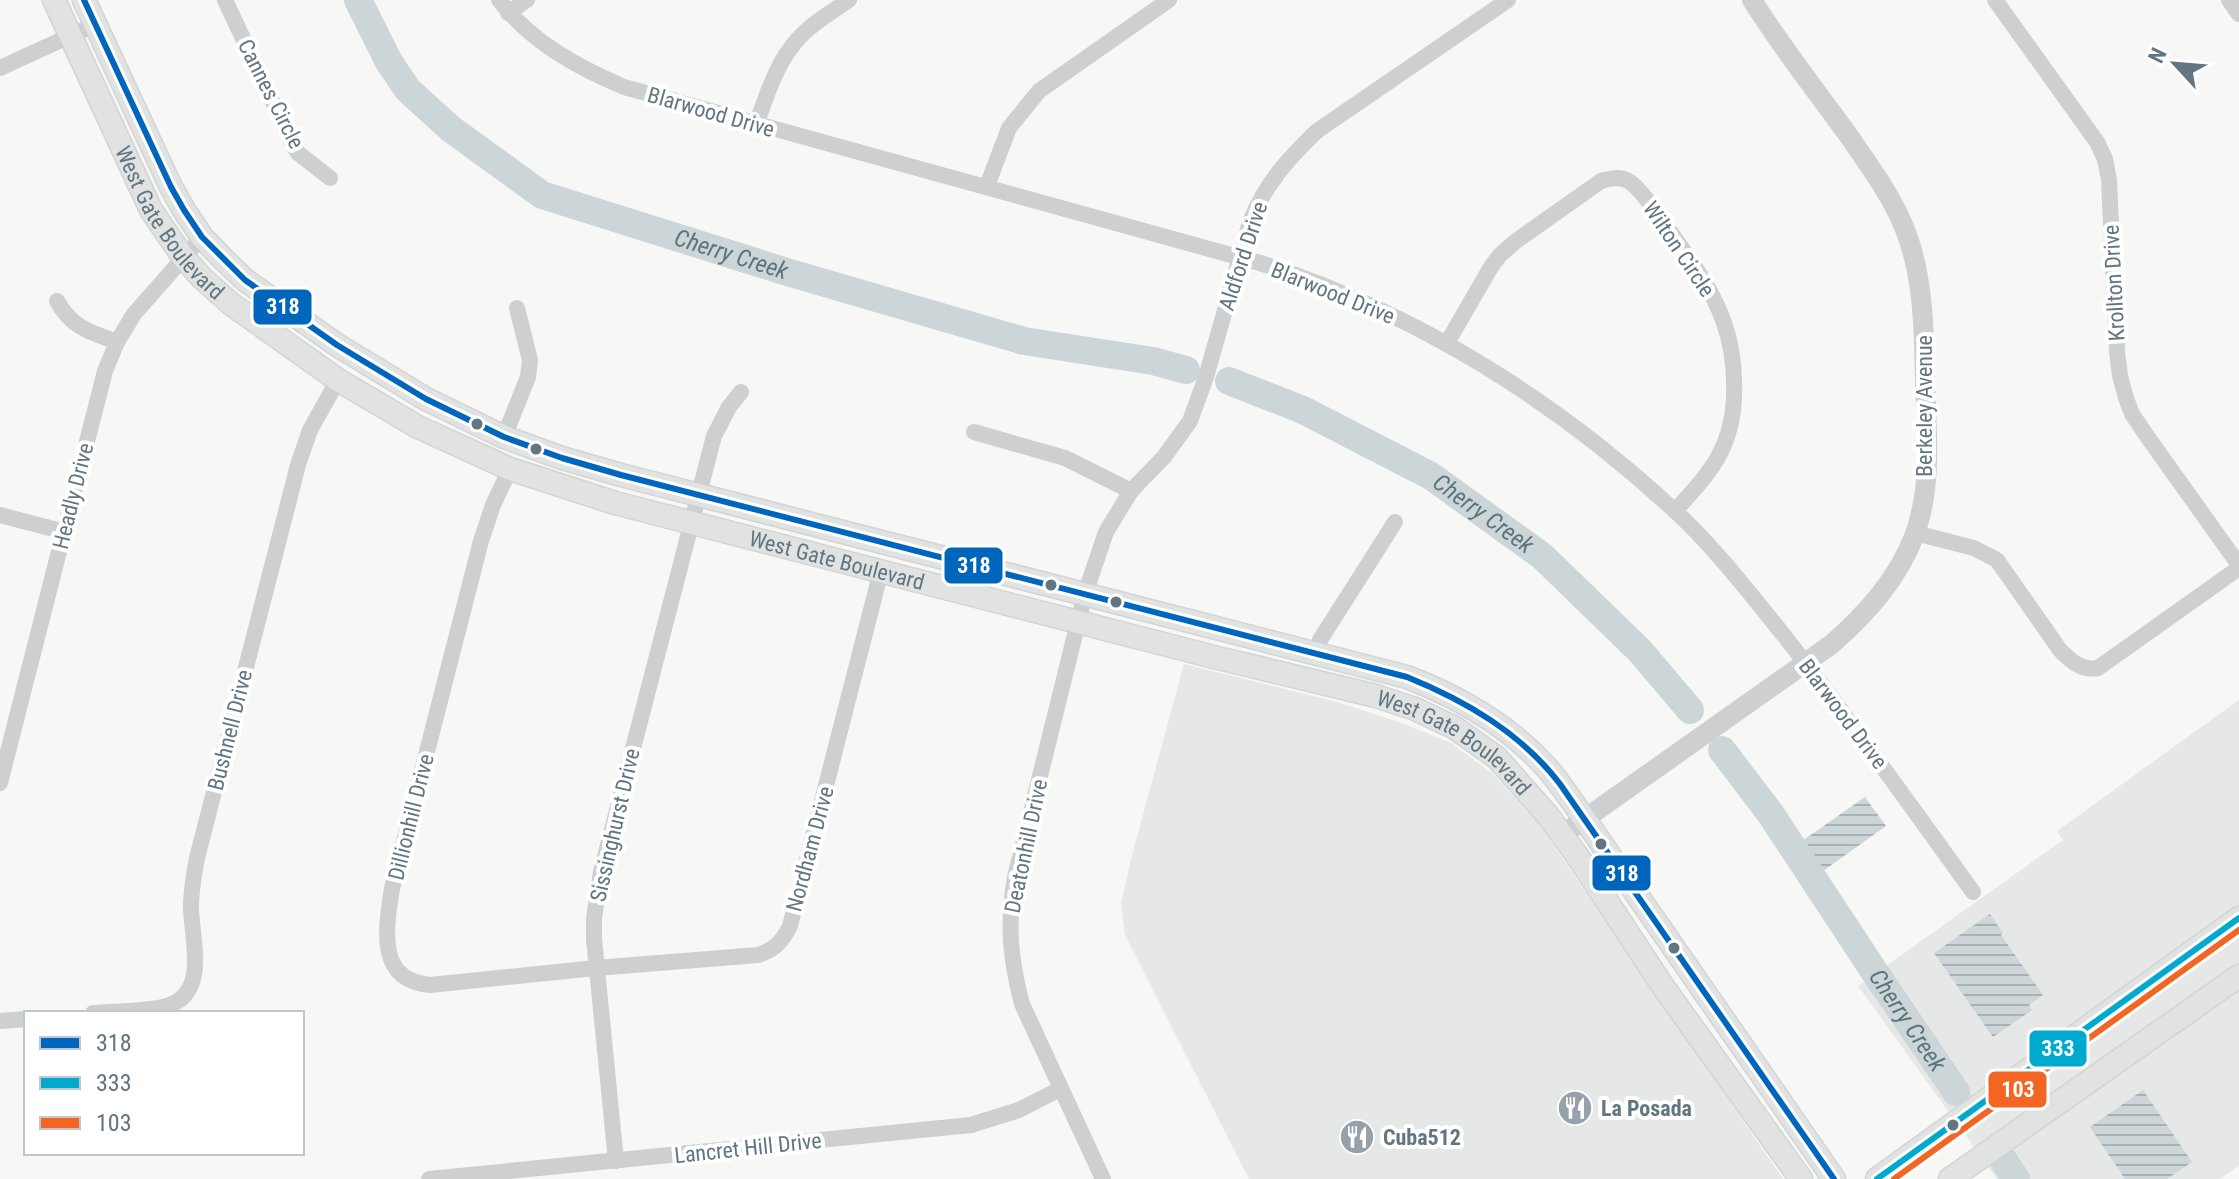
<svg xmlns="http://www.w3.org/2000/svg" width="2239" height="1179" viewBox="0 0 2239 1179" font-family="'Roboto Condensed',sans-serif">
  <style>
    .built { fill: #e6e7e7 }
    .water { fill: url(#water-rules) }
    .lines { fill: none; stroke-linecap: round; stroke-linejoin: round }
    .river { stroke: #ccd5d7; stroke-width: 28 }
    .secondary-casing { stroke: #d3d4d4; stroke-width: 25 }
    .minor { stroke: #cdcfd0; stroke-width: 16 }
    .tertiary { stroke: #cdcfd0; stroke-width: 20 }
    .secondary { stroke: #e1e2e2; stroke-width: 22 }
    .bus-1-casing { stroke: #fff; stroke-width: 12 }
    .bus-2-casing { stroke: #fff; stroke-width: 12 }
    .bus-3-casing { stroke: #fff; stroke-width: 12 }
    .bus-1 { stroke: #0065bd; stroke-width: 6 }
    .bus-2 { stroke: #00a9ce; stroke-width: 6 }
    .bus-3 { stroke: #f26522; stroke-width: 6 }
    .bus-dot { fill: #617582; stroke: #fff; stroke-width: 3 }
    .labels { text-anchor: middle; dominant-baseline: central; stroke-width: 8; stroke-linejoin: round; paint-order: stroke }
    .street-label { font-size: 22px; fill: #617582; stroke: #fff }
    .poi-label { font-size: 22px; font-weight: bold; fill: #617582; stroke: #fff; text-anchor: start }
    .water-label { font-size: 24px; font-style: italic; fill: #5c757c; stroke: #fff }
    .line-badge { stroke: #fff; stroke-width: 3 }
    .badge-label { font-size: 22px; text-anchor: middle; font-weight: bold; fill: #fff }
  </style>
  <defs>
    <pattern id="water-rules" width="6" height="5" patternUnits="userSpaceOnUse" patternTransform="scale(2)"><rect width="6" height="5" fill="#ccd5d7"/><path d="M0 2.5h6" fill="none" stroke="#a9b1b4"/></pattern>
  </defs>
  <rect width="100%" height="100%" fill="#f7f7f6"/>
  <!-- built -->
  <g class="built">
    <polygon points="1184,664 1337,702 1402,723 1451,743 1492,773 1539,824 1783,1179 1249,1179 1125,935 1121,903 1131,859"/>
    <polygon points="2239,700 2239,1165 2220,1179 1997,1179 1858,986 2063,840 2057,831"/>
  </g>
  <!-- water -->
  <g class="water">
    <polygon points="1865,797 1886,826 1823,871 1802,841"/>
    <polygon points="1990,914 2003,933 2001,935 2043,995 2029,1005 2032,1010 1993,1037 1934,953"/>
    <polygon points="2143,1090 2192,1162 2167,1179 2125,1179 2090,1127"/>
  </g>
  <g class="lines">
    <!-- river -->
    <g class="river">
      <path id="s1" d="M 358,0 L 389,62 L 408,90 L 451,129 L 542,195 L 787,272 L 1024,341 L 1153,361 L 1186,370"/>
      <path id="s2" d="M 1229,381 L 1303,410 L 1431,476 L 1542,556 L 1640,651 L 1690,710"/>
      <path id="s3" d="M 1722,750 L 1770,813 L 1874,971 L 1956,1092"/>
      <polyline points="2004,1161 2016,1179"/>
    </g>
    <!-- secondary casing -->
    <g class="secondary-casing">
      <g id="secondary">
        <path id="s4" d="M 54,0 L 151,210 L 183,257 L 202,278 L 231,304 L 338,380 L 418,427 L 510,469 L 615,503 L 1214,657 L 1376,696 L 1415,709 L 1455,728 L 1497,758 L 1549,817 L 1578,857 L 1664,988 L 1801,1179"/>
        <path d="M 84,0 L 171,187 L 184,210 L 202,237 L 224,260 L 245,280 L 337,345 L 426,399 L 504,437 L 562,458 L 621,475 L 1407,677 C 1459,697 1508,725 1546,767 C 1556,778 1564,790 1572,801 L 1834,1179"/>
        <polyline points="1877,1179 2239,918"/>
        <polyline points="1950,1179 2239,976"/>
      </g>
    </g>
    <!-- minor -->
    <g class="minor">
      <polyline points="225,0 293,145 298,153 330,178"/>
      <path d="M 499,0 C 531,42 577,67 624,87 L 1260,263 C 1415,312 1555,400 1674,510 C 1714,547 1748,591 1782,633 C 1848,717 1910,805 1973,892"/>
      <polyline points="1995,0 2097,142 2105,159 2109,180 2117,351 2120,376 2126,398 2132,414 2149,439 2239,565"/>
      <polyline points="2229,0 2239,14"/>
      <polyline points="508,13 527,0"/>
      <polyline points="0,68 96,24"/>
      <path d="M 756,125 C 767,95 776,63 798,39 C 812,23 832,12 849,0"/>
      <polyline points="987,186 1009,128 1039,91 1169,0"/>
      <path d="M 57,301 C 72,328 90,332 117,342"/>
      <path d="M 1447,343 L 1491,267 L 1500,255 L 1516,241 L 1601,181 C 1611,178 1621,176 1630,182 C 1644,192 1652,208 1662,220 C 1684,252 1710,284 1723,320 C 1732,344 1735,374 1734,399 C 1731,452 1708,474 1675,511"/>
      <polyline points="974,432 1065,458 1131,491"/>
      <polyline points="504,437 528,377 530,360 517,308"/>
      <path d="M 510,469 L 493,505 L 481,541 L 392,888 C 386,928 376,980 430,985 L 596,968 L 758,955 C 774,950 782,942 790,926 L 881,571"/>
      <polyline points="0,515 65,532"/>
      <path d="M 1915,533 L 1974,548 L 1997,560 L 2060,650 C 2071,661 2081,671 2098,668 L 2239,568"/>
      <polyline points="1316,653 1320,640 1395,522"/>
      <polyline points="0,783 105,371 117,342 134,314 202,237"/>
      <path d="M 93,1013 C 115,1011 147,1012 167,1006 C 210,993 191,938 191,907 C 191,891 194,874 197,858 L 298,465 L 310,430 L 338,380"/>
      <polyline points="0,1021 26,1019"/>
      <polyline points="616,1161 594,939 594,918 601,872 714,436 729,407 741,392"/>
      <polyline points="429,1179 971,1125 1019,1110 1060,1089"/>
      <path d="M 1103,1179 L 1022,1004 C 1010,959 1007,923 1015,877 L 1085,594 L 1106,532 L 1131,491 L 1164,457 L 1190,421 L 1206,377 L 1250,222 C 1266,183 1287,160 1317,131 L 1508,0"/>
    </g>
    <!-- tertiary -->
    <path class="tertiary" d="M 1562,835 L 1832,644 C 1867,613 1898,579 1915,534 C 1932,486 1927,433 1925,383 C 1924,332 1924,275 1904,227 C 1891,195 1870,167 1851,139 C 1818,93 1782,48 1752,0"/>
    <!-- secondary -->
    <use href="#secondary" class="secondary"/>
    <!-- bus-1 casing -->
    <g class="bus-1-casing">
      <path id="bus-1" d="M 84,0 L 171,187 L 184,210 L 202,237 L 245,280 L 337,345 L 426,399 L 504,437 L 562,458 L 621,475 L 1407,677 C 1466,701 1521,733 1560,784 L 1834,1179"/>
    </g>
    <!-- bus-2 casing -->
    <g class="bus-2-casing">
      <polyline id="bus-2" points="1877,1179 2239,918"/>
    </g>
    <!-- bus-3 casing -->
    <g class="bus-3-casing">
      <polyline id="bus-3" points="1894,1179 2239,930"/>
    </g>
    <!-- bus-1 -->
    <use href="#bus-1" class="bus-1"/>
    <!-- bus-2 -->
    <use href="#bus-2" class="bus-2"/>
    <!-- bus-3 -->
    <use href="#bus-3" class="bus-3"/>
  </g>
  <!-- icons -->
  <defs>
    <g id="restaurant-disc" transform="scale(1.8)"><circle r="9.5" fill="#96a2ab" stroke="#fff"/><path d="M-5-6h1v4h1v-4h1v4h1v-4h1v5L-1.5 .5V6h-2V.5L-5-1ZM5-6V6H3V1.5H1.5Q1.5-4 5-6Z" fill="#fff"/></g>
  </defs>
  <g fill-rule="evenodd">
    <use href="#restaurant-disc" x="1575" y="1108"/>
    <use href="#restaurant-disc" x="1357" y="1137"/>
  </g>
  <!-- markers -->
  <g class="bus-dot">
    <circle cx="477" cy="424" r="7"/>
    <circle cx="536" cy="449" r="7"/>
    <circle cx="1051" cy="585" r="7"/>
    <circle cx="1116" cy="602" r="7"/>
    <circle cx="1601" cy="844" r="7"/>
    <circle cx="1674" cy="948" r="7"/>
    <circle cx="1953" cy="1125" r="7"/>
  </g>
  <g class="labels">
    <!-- street labels -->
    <g class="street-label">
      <text transform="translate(271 94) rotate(63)">Cannes Circle</text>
      <text transform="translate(711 112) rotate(16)">Blarwood Drive</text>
      <text stroke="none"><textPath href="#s4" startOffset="252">West Gate Boulevard</textPath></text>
      <text transform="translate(1679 249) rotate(56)">Wilton Circle</text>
      <text transform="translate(1243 256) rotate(-72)">Aldford Drive</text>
      <text transform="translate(2114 283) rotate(-93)">Krollton Drive</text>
      <text transform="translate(1333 293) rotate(22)">Blarwood Drive</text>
      <text transform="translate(1924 406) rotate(-90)">Berkeley Avenue</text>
      <text transform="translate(73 496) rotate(-76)">Headly Drive</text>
      <text stroke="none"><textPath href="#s4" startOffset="1020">West Gate Boulevard</textPath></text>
      <text transform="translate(1843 714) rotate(53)">Blarwood Drive</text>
      <text transform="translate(230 730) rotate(-76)">Bushnell Drive</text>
      <text stroke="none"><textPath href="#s4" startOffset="1668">West Gate Boulevard</textPath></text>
      <text transform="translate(411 817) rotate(-76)">Dillionhill Drive</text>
      <text transform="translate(615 825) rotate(-77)">Sissinghurst Drive</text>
      <text transform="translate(1026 846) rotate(-78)">Deatonhill Drive</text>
      <text transform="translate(810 849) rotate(-75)">Nordham Drive</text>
      <text transform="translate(748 1148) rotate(-6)">Lancret Hill Drive</text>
    </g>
    <!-- poi labels -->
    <g class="poi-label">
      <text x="1601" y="1108">La Posada</text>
      <text x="1383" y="1137">Cuba512</text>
    </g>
    <!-- water labels -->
    <g class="water-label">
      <text stroke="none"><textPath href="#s1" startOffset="472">Cherry Creek</textPath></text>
      <text stroke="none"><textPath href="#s2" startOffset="288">Cherry Creek</textPath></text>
      <text stroke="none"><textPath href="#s3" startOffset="328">Cherry Creek</textPath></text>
    </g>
  </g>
  <g class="line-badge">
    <rect x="252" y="288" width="61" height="38" rx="8" fill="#0065bd"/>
    <rect x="943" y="546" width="61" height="39" rx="8" fill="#0065bd"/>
    <rect x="1591" y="854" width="61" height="38" rx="8" fill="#0065bd"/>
    <rect x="2028" y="1029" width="60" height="39" rx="8" fill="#00a9ce"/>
    <rect x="1987" y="1070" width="61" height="39" rx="8" fill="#f26522"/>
  </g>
  <g class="badge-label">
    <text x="283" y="314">318</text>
    <text x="974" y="573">318</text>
    <text x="1622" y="881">318</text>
    <text x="2058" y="1056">333</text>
    <text x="2018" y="1097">103</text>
  </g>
  <!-- legend -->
  <rect x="24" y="1011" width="280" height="144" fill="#ffffff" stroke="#c0c8cd" stroke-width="2"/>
  <rect x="40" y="1037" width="40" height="12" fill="#0065bd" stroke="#c0c8cd" stroke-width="2"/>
  <text x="96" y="1051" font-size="24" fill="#617582">318</text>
  <rect x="40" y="1077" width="40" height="12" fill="#00a9ce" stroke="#c0c8cd" stroke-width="2"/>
  <text x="96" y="1091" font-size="24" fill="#617582">333</text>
  <rect x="40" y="1117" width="40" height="12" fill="#f26522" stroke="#c0c8cd" stroke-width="2"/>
  <text x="96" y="1131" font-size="24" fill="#617582">103</text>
  <!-- north arrow -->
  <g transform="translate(2175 64) rotate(296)" stroke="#ffffff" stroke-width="6" paint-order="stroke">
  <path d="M0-6L14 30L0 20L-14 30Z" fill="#617582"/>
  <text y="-12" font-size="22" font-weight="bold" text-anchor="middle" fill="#617582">N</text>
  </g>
</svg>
